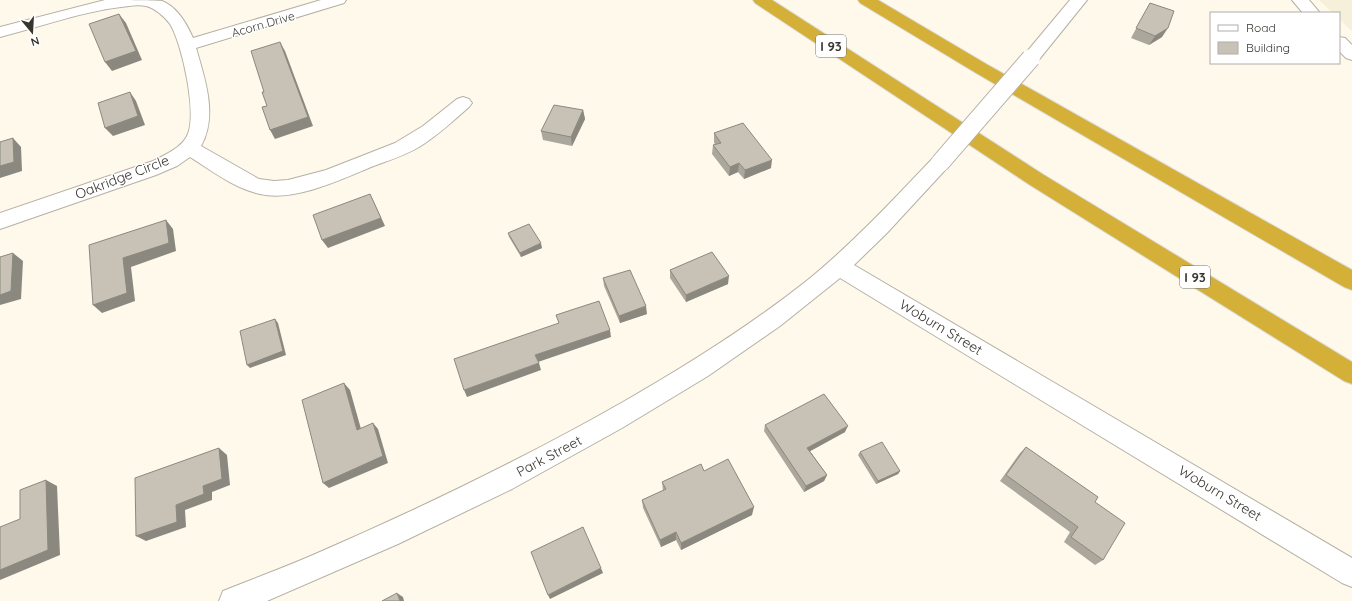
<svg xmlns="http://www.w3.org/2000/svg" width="1352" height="601" viewBox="0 0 1352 601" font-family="Quicksand,sans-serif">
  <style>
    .built { fill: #f6efd9 }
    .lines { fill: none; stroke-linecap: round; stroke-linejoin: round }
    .street-casing { stroke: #b5b0a3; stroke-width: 2 }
    .secondary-casing { stroke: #b5b0a3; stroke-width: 2 }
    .highway-casing { stroke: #dbdbda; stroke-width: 2 }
    .street { fill: #fff; fill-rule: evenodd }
    .secondary { fill: #fff; fill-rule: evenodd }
    .highway { fill: #d4b039; fill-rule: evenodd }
    .secondary-bridge-casing { stroke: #b5b0a3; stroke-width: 20; stroke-linecap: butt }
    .secondary-bridge { stroke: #fff; stroke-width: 18 }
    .wall { fill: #aba79c }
    .shaded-wall { fill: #8b887f }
    .building { fill: #c7c2b5; stroke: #8b887f }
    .labels { text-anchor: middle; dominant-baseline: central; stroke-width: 3; stroke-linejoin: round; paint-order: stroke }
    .far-street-label { font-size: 12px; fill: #373530; stroke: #fff }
    .shield { fill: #fff; stroke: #73726e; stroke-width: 1 }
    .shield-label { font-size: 13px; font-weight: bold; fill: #373530 }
    .street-label { font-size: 14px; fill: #373530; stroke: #fff }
  </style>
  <rect width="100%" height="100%" fill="#fef9eb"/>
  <!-- built -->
  <polygon class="built" points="1319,0 1352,0 1352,31 1339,19 1339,13 1333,13"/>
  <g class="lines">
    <!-- street casing -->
    <g class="street-casing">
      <g id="street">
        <path d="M 105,0 C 117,0 153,0 162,1 C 177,7 187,24 193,38 L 321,0 L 346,0 L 344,3 L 196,48 C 205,79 218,116 201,146 L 259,179 L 274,181 L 288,180 L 326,170 L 395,143 L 423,126 L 457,99 L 463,97 L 469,99 L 472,103 L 469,107 C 453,121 437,136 419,147 C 404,156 387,161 371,167 C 340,180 294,202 260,194 C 234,188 212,171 190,157 L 177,166 L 156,175 L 0,229 L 0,213 L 153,161 C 165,155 181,148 187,136 C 198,115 182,43 170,24 C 165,17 155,8 146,6 C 138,4 129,6 121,7 C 80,12 40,27 0,37 L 0,27 Z"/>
        <polygon points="1292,0 1309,0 1320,13 1303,13"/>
        <polygon points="1339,37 1345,38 1352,45 1352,60 1346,58 1339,51"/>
      </g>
    </g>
    <!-- secondary casing -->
    <g class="secondary-casing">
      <g id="secondary">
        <polygon points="1070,0 1087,0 1037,62 1031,64 1025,62 1022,58 1025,54"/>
        <path d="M 940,156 L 947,158 L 950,163 L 947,168 L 886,234 L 854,265 L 1352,558 L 1352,587 L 1342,583 L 840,278 L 780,326 L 708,376 L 622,428 L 512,489 L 398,544 L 267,601 L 219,601 L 223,591 C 253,579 283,568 313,555 C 419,509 523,459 623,402 C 688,365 751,325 809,279 C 854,242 893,200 933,158 Z"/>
      </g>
    </g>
    <!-- highway casing -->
    <g class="highway-casing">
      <g id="highway">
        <polygon points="753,0 772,0 1044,175 1352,362 1352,384 1344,381 1030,185 755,3"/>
        <polygon points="858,0 878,0 988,65 1352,270 1352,290 1344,287 976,73 860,3"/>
      </g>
    </g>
    <!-- street -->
    <use href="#street" class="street"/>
    <!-- secondary -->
    <use href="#secondary" class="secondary"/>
    <!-- highway -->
    <use href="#highway" class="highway"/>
    <!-- secondary-bridge casing -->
    <g class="secondary-bridge-casing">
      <polyline id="secondary-bridge" points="940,163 1031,58"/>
    </g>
    <!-- secondary-bridge -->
    <use href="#secondary-bridge" class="secondary-bridge"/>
  </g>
  <!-- wall -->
  <g class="wall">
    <polygon points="1150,3 1162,37 1149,45 1131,38"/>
    <polygon points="583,110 585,119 572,146 543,140 541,131"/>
    <polygon points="714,133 771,168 744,179 738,172 729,176 712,154 713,145 715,145 714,142"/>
    <polygon points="508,233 542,248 521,257 509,237"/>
    <polygon points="670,270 728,284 686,302 670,278"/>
    <polygon points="603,278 647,314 620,323 604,286"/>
    <polygon points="765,425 845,432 810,451 827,475 824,481 804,492 764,431"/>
    <polygon points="1026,447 1095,502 1103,560 1095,565 1064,542 1070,532 1000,481 1020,453"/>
    <polygon points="860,452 900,471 898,474 876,484 858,455"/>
    <polygon points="704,471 752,515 681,550 676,540 661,547 643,508 642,500 663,491 662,482"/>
  </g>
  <!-- shaded-wall -->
  <g class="shaded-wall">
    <polygon points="119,14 126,23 142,60 112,71 105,62"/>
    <polygon points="1168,28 1162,37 1149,45 1155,36"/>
    <polygon points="280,42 285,51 313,126 275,139 270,130"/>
    <polygon points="130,92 136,101 145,125 113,136 105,128"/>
    <polygon points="583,110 585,119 572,146 571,137"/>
    <polygon points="13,138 21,147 22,171 0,178 0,166"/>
    <polygon points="772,160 771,168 744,179 745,170"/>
    <polygon points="739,163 738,172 729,176 730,167"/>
    <polygon points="370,194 385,226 328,248 322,240"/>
    <polygon points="166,220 173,229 176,251 131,267 135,301 102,313 93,305 123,258"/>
    <polygon points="541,243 542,248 521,257 520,253"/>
    <polygon points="13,253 23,261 21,299 0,305 0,295"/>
    <polygon points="729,276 728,284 686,302 686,295"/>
    <polygon points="646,306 647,314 620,323 619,316"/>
    <polygon points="275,319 278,323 286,355 250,368 247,365"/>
    <polygon points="610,330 611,337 538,362 535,355"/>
    <polygon points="539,363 541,370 467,397 464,390"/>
    <polygon points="344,383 350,390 363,436 357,430"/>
    <polygon points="373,423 378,429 388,463 329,488 323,483"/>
    <polygon points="848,426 845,432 805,454 807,448"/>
    <polygon points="219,448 227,455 230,485 212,492 212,500 185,510 186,527 146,541 136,536 176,505 203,486"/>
    <polygon points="900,471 898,474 876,484 878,481"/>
    <polygon points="827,475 824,481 804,492 806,486"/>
    <polygon points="46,480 57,486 60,555 0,580 0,570"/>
    <polygon points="754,507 752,515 681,550 681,543"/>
    <polygon points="676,532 676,540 661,547 660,540"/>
    <polygon points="601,568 603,573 550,599 548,595"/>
    <polygon points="397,593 403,597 404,601 400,601"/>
  </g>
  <!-- building -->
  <g class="building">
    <polygon points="1150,3 1174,11 1168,28 1155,36 1136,28"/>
    <polygon points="119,14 136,51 105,62 89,24"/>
    <polygon points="280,42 308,117 270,130 262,107 267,106 262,92 264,92 251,51"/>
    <polygon points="130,92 138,116 105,128 98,103"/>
    <polygon points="554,105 583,110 571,137 541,131"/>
    <polygon points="743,123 772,160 745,170 739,163 730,167 713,145 721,143 714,133"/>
    <polygon points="13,138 14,162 0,166 0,142"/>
    <polygon points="370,194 381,218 322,240 313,215"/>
    <polygon points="166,220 169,243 123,258 127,293 93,305 89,245"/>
    <polygon points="529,224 541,243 520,253 508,233"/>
    <polygon points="712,252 729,276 686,295 670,270"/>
    <polygon points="13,253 11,291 0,295 0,257"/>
    <polygon points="630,270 646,306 619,316 603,278"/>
    <polygon points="599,301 610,330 535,355 539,363 464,390 454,359 559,323 556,315"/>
    <polygon points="275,319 283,351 247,365 240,331"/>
    <polygon points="344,383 357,430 373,423 383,456 323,483 302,400"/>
    <polygon points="824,394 848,426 807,448 827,475 806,486 765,425"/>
    <polygon points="882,442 900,471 878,481 860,452"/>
    <polygon points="1026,447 1098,497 1095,502 1125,523 1103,560 1071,537 1078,527 1006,475"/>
    <polygon points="219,448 222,479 203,486 204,494 176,505 177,522 136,536 135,478"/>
    <polygon points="728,459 754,507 681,543 676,532 660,540 642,500 666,489 662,482 701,464 704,471"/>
    <polygon points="46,480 48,550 0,570 0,527 20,519 20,490"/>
    <polygon points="583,527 601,568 548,595 531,552"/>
    <polygon points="397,593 400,601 382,601"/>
  </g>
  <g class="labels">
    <!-- far-street labels -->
    <g class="far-street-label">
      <text transform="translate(263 24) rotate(-16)">Acorn Drive</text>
    </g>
    <!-- shield labels -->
    <g class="shield">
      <rect x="816" y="35" width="30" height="22" rx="3"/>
      <rect x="1180" y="266" width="30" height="22" rx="3"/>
    </g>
    <g class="shield-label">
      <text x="831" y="46">I 93</text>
      <text x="1195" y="277">I 93</text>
    </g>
    <!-- street labels -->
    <g class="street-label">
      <text transform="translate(122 177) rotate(-21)">Oakridge Circle</text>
      <text transform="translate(941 327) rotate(31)">Woburn Street</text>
      <text transform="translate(549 456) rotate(-28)">Park Street</text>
      <text transform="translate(1220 493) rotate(31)">Woburn Street</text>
    </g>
  </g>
  <!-- legend -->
  <rect x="1210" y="12" width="130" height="52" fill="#ffffff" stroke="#afaeac"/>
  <rect x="1218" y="25" width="20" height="6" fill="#ffffff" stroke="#afaeac"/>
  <text x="1246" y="32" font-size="12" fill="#373530">Road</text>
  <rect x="1218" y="42" width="20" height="12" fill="#c7c2b5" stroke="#afaeac"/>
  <text x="1246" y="52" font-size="12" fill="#373530">Building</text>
  <!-- north arrow -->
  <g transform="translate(32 32) rotate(162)" stroke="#ffffff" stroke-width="3" paint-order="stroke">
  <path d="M0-3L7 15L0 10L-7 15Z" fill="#373530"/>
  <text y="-6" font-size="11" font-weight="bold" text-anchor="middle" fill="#373530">N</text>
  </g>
</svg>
